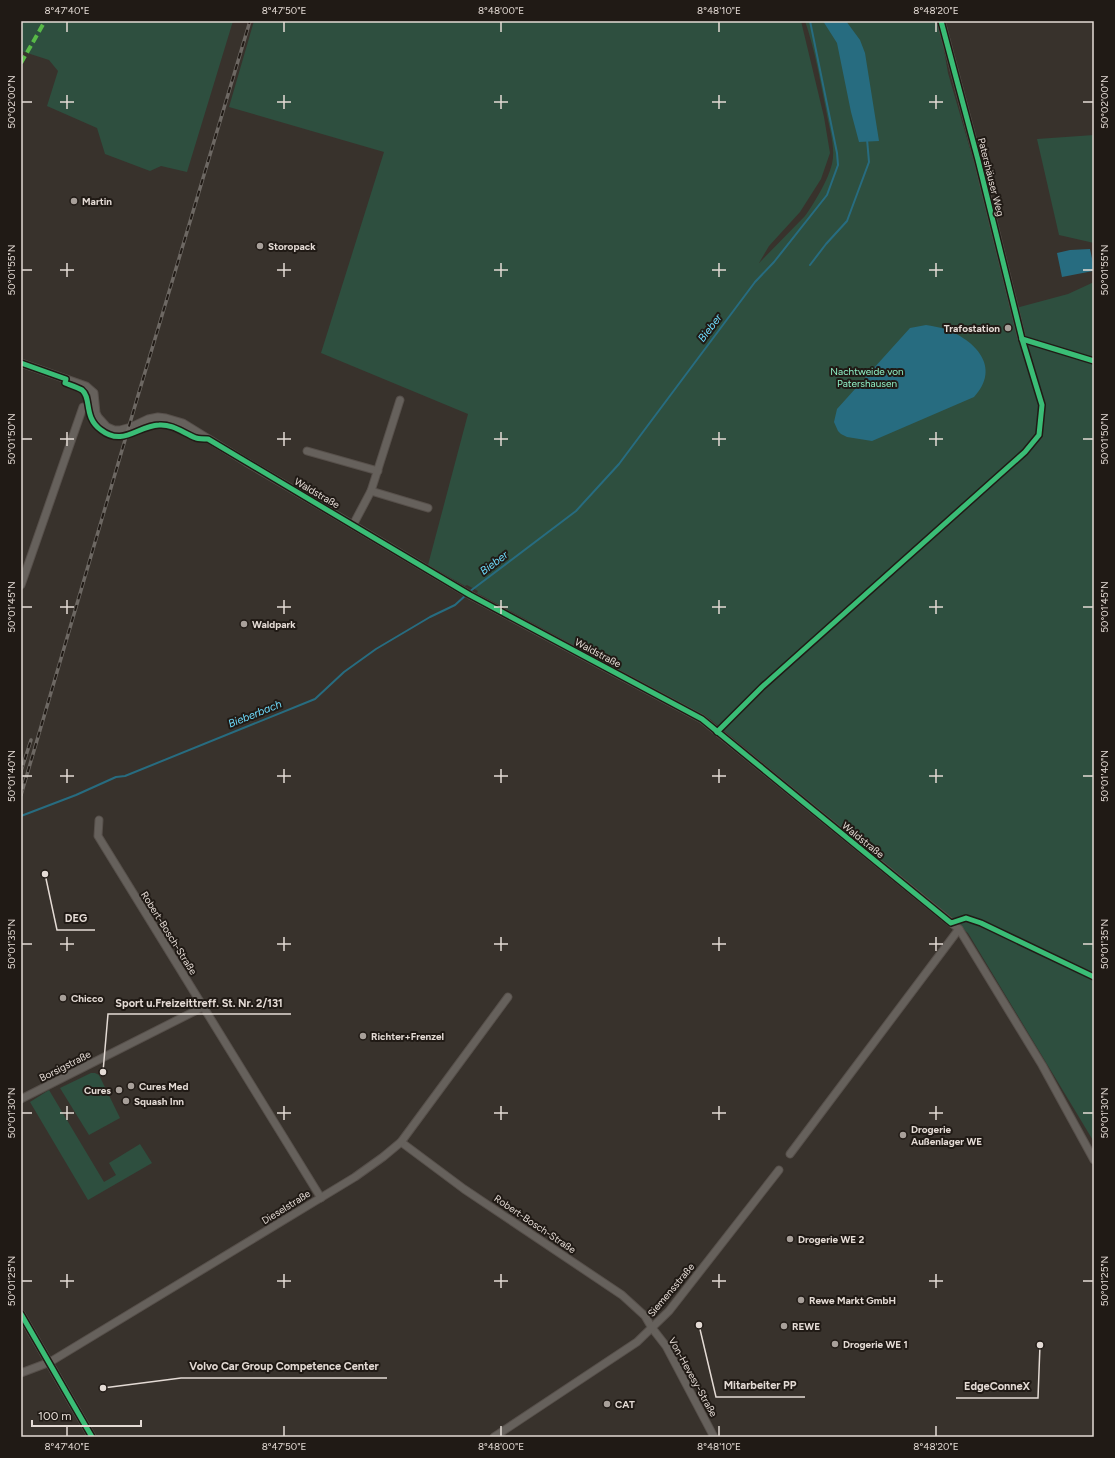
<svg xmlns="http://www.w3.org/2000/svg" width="1115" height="1458" viewBox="0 0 1115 1458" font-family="Figtree,sans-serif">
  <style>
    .green { fill: #2e4f3f }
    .water { fill: #276c80 }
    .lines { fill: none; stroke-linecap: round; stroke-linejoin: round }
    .stream { stroke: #276c80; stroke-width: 2 }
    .street-casing { stroke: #57504b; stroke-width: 9 }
    .street { stroke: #66615c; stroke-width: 7 }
    .rail-casing { stroke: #6d6863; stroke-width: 3.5 }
    .rail { stroke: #201a15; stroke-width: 2; stroke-dasharray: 6; stroke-linecap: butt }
    .quiet { stroke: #58b947; stroke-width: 4; stroke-dasharray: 8 4; stroke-linecap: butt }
    .cycleway-casing { stroke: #201a15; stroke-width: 8 }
    .cycleway { stroke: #3abd76; stroke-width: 5 }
    .ticks { fill: none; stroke: #e4dbd5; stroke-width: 1.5 }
    .poi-dot { fill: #a8a09a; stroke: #201a15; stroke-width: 1.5 }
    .labels { text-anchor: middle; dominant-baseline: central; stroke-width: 4; stroke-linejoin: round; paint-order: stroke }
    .street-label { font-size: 10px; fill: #e4dbd5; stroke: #201a15 }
    .poi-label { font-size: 10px; font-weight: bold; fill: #e4dbd5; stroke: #201a15; text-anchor: start }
    .park-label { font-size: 10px; fill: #90f1c7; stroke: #201a15 }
    .water-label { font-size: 11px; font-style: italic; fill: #6ddafb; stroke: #201a15 }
    .leader { fill: none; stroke: #e4dbd5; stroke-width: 1.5 }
    .callout-dot { fill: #e4dbd5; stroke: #201a15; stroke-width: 1.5 }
    .callout-label { font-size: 11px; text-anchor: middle; font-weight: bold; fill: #e4dbd5; stroke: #201a15; stroke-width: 4; stroke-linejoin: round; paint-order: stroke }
    .neatline { fill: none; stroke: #e4dbd5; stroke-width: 1.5 }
    .ticks-label { font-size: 10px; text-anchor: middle; fill: #e4dbd5 }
  </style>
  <rect width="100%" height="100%" fill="#38322c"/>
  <!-- green -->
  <g class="green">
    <polygon points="21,21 233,21 187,172 161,166 150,171 105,154 97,128 47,106 58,71 49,60 21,51"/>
    <path d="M 254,21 L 801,21 L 824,117 L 830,153 L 821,179 L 800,212 L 769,246 L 759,263 L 805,216 C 815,202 828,180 832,164 C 836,147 829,128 826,110 C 820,80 815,50 805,21 L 939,21 L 948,73 L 982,190 L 1019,341 L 1094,363 L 1094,1142 L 968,933 L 710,719 L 477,593 L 478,591 L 467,585 L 465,586 L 428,565 L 468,414 L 321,353 L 384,152 L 229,107 Z"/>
    <polygon points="1094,135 1094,243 1059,235 1037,139"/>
    <polygon points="1094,282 1094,360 1023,336 1016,308 1068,294"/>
    <polygon points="91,1073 95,1073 99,1075 120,1118 89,1135 60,1088"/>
    <polygon points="49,1090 104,1182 116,1175 109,1163 140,1144 152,1163 88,1200 30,1102"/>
  </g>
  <!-- water -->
  <g class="water">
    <polygon points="823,21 846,21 860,40 865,53 879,141 859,142 851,112 837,43"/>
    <polygon points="1090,249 1093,263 1093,271 1062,277 1057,253 1070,250"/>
    <path d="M 926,325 C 932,326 939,327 945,329 C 975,340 1002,367 974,397 L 872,441 L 847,437 L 841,434 L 838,431 L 834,422 L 837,409 L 910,328 Z"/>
  </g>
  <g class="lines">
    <!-- stream -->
    <g class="stream">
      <polyline points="810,265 826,244 847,221 869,162 867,139"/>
      <polyline points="469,592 576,511 619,464 755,282 774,262 827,195 838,165 837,153 810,21"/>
      <polyline points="21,816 76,795 116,777 125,776 315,699 344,672 376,649 430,617 455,605 466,595"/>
    </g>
    <!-- street casing -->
    <g class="street-casing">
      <g id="street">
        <polyline points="941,21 978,160 1022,339"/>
        <polyline points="21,363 86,386 94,393 96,413 98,417 107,427 114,430 120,430 131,427 148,419 158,417 166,418 183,423 246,462 321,506 470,595 702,719 959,929 1042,1065 1094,1160"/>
        <polyline points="307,451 378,471"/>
        <polyline points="371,491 428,508"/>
        <polyline points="353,525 371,491 400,400"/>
        <polyline points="21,585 83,407"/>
        <polyline points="99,820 98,836 321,1198"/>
        <polyline points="21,1099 203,1007"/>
        <polyline points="401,1142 464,1189 622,1295 645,1316 652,1328 666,1346 714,1437"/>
        <polyline points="790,1154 959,929"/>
        <polyline points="21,1314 92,1437"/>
        <polyline points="21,1373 50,1362 355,1177 383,1157 401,1142 508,997"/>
        <polyline points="494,1437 637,1342 669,1311 779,1170"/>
      </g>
    </g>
    <!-- street -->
    <use href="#street" class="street"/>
    <!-- rail casing -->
    <g class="rail-casing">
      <g id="rail">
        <polyline points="21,771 31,740"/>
        <polyline points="21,795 137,399 250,21"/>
      </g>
    </g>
    <!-- rail -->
    <use href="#rail" class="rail"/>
    <!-- quiet -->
    <polyline class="quiet" points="21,63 45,21"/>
    <!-- cycleway casing -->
    <g class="cycleway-casing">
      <g id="cycleway">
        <polyline points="1022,339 1094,361"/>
        <path d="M 21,363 L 66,379 L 65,383 C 70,385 77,387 82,390 C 92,398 83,417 101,430 C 123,447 137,426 159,425 C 173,424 183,433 196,438 C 200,439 204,439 208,439 L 470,595 L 702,719 L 951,923 L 966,918 L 981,923 L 1094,977"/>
        <polyline points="717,732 762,687 1025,452 1039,435 1042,405 1022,339 978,160 941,21"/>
        <polyline points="21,1314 92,1437"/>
      </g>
    </g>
    <!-- cycleway -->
    <use href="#cycleway" class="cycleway"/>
  </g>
  <!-- ticks -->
  <path class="ticks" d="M 67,22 L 67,32M 284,22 L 284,32M 501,22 L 501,32M 719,22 L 719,32M 936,22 L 936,32M 67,95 L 67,109M 284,95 L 284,109M 501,95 L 501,109M 719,95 L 719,109M 936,95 L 936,109M 22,102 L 32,102M 60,102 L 74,102M 277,102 L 291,102M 494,102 L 508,102M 712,102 L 726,102M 929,102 L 943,102M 1083,102 L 1093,102M 67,263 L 67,277M 284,263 L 284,277M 501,263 L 501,277M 719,263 L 719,277M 936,263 L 936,277M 22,270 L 32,270M 60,270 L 74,270M 277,270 L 291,270M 494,270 L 508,270M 712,270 L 726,270M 929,270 L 943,270M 1083,270 L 1093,270M 67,432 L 67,446M 284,432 L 284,446M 501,432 L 501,446M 719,432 L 719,446M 936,432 L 936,446M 22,439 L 32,439M 60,439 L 74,439M 277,439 L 291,439M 494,439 L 508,439M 712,439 L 726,439M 929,439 L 943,439M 1083,439 L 1093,439M 67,600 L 67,614M 284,600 L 284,614M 501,600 L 501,614M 719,600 L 719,614M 936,600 L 936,614M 22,607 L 32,607M 60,607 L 74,607M 277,607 L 291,607M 494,607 L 508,607M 712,607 L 726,607M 929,607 L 943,607M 1083,607 L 1093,607M 67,769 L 67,783M 284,769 L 284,783M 501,769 L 501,783M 719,769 L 719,783M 936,769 L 936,783M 22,776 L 32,776M 60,776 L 74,776M 277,776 L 291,776M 494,776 L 508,776M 712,776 L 726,776M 929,776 L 943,776M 1083,776 L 1093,776M 67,937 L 67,951M 284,937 L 284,951M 501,937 L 501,951M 719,937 L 719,951M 936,937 L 936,951M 22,944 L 32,944M 60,944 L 74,944M 277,944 L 291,944M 494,944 L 508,944M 712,944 L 726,944M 929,944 L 943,944M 1083,944 L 1093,944M 67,1106 L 67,1120M 284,1106 L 284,1120M 501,1106 L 501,1120M 719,1106 L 719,1120M 936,1106 L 936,1120M 22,1113 L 32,1113M 60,1113 L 74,1113M 277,1113 L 291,1113M 494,1113 L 508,1113M 712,1113 L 726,1113M 929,1113 L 943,1113M 1083,1113 L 1093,1113M 67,1274 L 67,1288M 284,1274 L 284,1288M 501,1274 L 501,1288M 719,1274 L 719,1288M 936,1274 L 936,1288M 22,1281 L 32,1281M 60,1281 L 74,1281M 277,1281 L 291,1281M 494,1281 L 508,1281M 712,1281 L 726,1281M 929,1281 L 943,1281M 1083,1281 L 1093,1281M 67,1426 L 67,1436M 284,1426 L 284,1436M 501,1426 L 501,1436M 719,1426 L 719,1436M 936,1426 L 936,1436"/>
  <!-- markers -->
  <g class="poi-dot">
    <circle cx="74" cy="201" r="4"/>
    <circle cx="260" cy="246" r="4"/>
    <circle cx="1008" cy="328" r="4"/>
    <circle cx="244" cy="624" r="4"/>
    <circle cx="63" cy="998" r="4"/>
    <circle cx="363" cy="1036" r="4"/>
    <circle cx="131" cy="1086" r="4"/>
    <circle cx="119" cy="1090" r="4"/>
    <circle cx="126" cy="1101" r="4"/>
    <circle cx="903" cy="1135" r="4"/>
    <circle cx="790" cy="1239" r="4"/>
    <circle cx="801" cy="1300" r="4"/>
    <circle cx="784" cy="1326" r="4"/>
    <circle cx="835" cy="1344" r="4"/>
    <circle cx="607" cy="1404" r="4"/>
  </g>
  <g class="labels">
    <!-- street labels -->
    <g class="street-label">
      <text transform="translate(991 177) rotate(76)">Patershäuser Weg</text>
      <text transform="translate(317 493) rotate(30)">Waldstraße</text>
      <text transform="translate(598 653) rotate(28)">Waldstraße</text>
      <text transform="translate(863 840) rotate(39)">Waldstraße</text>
      <text transform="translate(169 933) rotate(58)">Robert-Bosch-Straße</text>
      <text transform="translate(65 1066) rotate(-27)">Borsigstraße</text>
      <text transform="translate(286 1207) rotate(-32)">Dieselstraße</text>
      <text transform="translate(535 1224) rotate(34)">Robert-Bosch-Straße</text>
      <text transform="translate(671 1290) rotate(-50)">Siemensstraße</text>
      <text transform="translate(693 1377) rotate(61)">Von-Hevesy-Straße</text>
    </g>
    <!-- poi labels -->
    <g class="poi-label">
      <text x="82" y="201">Martin</text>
      <text x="268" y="246">Storopack</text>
      <text x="1000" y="328" text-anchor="end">Trafostation</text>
      <text x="252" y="624">Waldpark</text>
      <text x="71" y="998">Chicco</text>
      <text x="371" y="1036">Richter+Frenzel</text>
      <text x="139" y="1086">Cures Med</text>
      <text x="111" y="1090" text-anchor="end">Cures</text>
      <text x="134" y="1101">Squash Inn</text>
      <text x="911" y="1129">Drogerie<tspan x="911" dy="12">Außenlager WE</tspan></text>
      <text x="798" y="1239">Drogerie WE 2</text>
      <text x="809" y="1300">Rewe Markt GmbH</text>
      <text x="792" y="1326">REWE</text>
      <text x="843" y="1344">Drogerie WE 1</text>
      <text x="615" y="1404">CAT</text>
    </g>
    <!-- park labels -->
    <g class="park-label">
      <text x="867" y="371">Nachtweide von<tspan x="867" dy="12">Patershausen</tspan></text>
    </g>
    <!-- water labels -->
    <g class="water-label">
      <text transform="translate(710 328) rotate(-53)">Bieber</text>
      <text transform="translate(494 563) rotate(-37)">Bieber</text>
      <text transform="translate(255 714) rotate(-22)">Bieberbach</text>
    </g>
  </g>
  <!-- callouts -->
  <path class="leader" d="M45 874L57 930H95M103 1072L108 1014H291M103 1388L181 1378H387M699 1325L716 1397H805M1040 1345L1038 1398H956"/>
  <g class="callout-dot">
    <circle cx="45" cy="874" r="4"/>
    <circle cx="103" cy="1072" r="4"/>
    <circle cx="103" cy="1388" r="4"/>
    <circle cx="699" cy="1325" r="4"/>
    <circle cx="1040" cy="1345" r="4"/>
  </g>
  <g class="callout-label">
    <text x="76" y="922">DEG</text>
    <text x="199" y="1007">Sport u.Freizeittreff. St. Nr. 2/131</text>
    <text x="284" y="1370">Volvo Car Group Competence Center</text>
    <text x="760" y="1389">Mitarbeiter PP</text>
    <text x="997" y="1390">EdgeConneX</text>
  </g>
  <!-- border -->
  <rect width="1115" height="1458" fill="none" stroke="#201a15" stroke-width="44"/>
  <!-- scale -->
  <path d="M32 1420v6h109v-6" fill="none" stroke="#e4dbd5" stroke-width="2"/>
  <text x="38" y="1420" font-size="12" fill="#e4dbd5" stroke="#201a15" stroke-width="3" paint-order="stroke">100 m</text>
  <rect x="22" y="22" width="1071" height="1414" class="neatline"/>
  <g class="ticks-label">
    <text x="67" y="14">8°47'40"E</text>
    <text x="284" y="14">8°47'50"E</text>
    <text x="501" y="14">8°48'00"E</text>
    <text x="719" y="14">8°48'10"E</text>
    <text x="936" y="14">8°48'20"E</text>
    <text transform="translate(11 102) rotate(-90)" y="4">50°02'00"N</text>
    <text transform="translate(1104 102) rotate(-90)" y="4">50°02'00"N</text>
    <text transform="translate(11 270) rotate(-90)" y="4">50°01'55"N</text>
    <text transform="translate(1104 270) rotate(-90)" y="4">50°01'55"N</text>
    <text transform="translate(11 439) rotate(-90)" y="4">50°01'50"N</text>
    <text transform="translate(1104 439) rotate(-90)" y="4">50°01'50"N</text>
    <text transform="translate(11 607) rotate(-90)" y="4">50°01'45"N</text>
    <text transform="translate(1104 607) rotate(-90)" y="4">50°01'45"N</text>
    <text transform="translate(11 776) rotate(-90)" y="4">50°01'40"N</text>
    <text transform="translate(1104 776) rotate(-90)" y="4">50°01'40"N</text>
    <text transform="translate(11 944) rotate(-90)" y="4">50°01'35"N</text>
    <text transform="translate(1104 944) rotate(-90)" y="4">50°01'35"N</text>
    <text transform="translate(11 1113) rotate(-90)" y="4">50°01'30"N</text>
    <text transform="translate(1104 1113) rotate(-90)" y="4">50°01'30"N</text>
    <text transform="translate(11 1281) rotate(-90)" y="4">50°01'25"N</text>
    <text transform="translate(1104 1281) rotate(-90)" y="4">50°01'25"N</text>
    <text x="67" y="1450">8°47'40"E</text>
    <text x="284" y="1450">8°47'50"E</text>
    <text x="501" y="1450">8°48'00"E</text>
    <text x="719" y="1450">8°48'10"E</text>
    <text x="936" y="1450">8°48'20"E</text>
  </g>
</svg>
